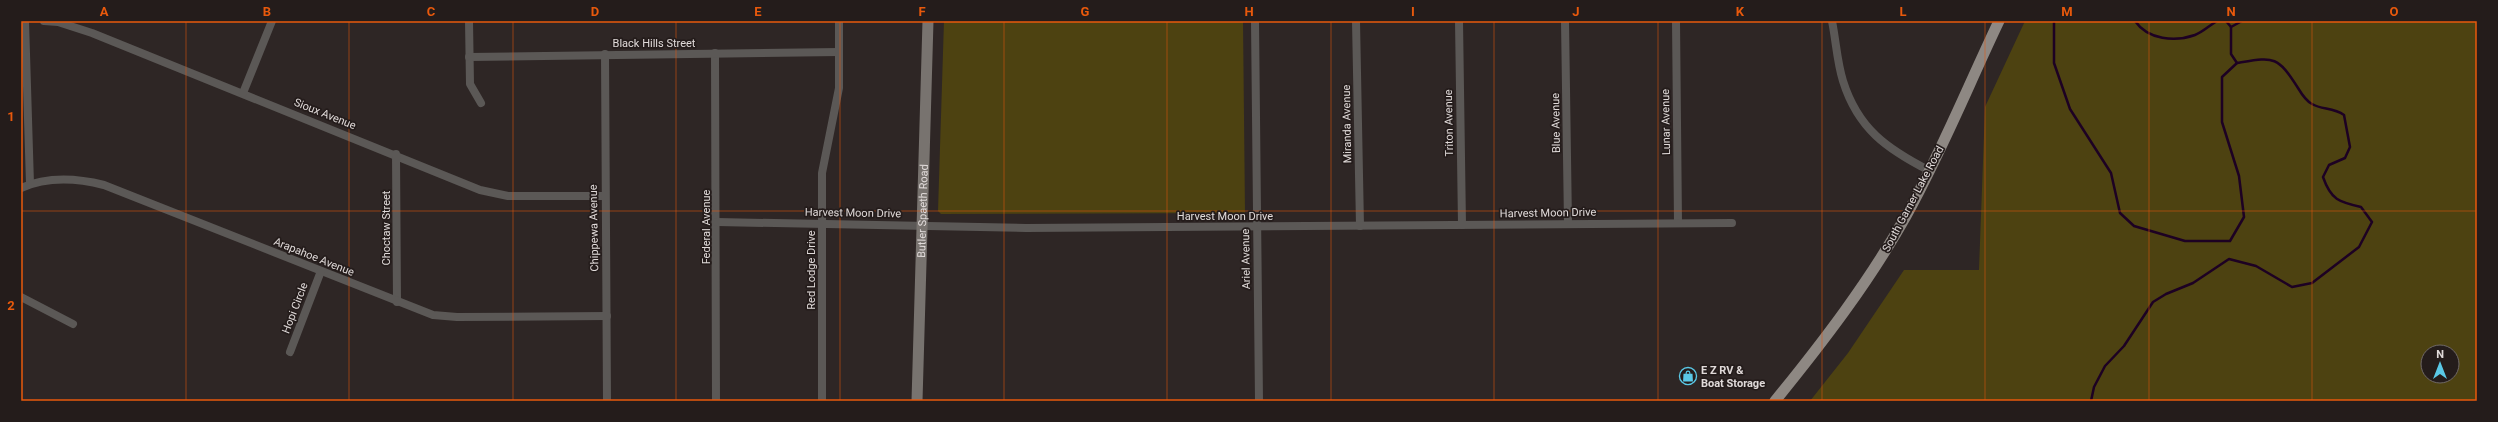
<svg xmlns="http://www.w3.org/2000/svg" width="2498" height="422" viewBox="0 0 2498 422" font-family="Roboto,sans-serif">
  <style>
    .green { fill: #4d4211; fill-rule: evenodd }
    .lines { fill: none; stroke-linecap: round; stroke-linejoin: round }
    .stream { stroke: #1d0123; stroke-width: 2.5 }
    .minor { stroke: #5b5856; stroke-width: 8 }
    .secondary { stroke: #78736f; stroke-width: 11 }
    .primary { stroke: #8e8883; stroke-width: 11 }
    .grid { fill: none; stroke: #e8590c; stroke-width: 1; stroke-opacity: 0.55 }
    .labels { text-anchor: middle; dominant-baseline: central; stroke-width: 3.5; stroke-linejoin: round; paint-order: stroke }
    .street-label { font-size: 11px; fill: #e0dad9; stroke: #241c1b }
    .poi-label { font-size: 11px; font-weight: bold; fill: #e0dad9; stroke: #241c1b; text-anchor: start }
    .neatline { fill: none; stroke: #e8590c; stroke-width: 1.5 }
    .grid-label { font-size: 13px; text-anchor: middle; font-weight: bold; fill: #e8590c }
  </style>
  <rect width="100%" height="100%" fill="#2e2625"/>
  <!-- green -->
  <g class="green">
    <polygon points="944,21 1243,21 1245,213 941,214 938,211"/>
    <path d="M 2025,21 L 2477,21 L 2477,401 L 1810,401 L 1848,353 L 1904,270 L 1979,270 L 1985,107 ZM 2428,352 L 2452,352 L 2452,376 L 2428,376 Z"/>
  </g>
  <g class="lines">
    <!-- stream -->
    <g class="stream">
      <polyline points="2054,21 2054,63 2070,109 2111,173 2120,213 2134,226 2185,241 2230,241 2244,217 2239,176 2222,122 2222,77 2237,63"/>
      <path d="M 2135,21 C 2148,40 2175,42 2195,35 C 2203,32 2210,25 2217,21"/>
      <polyline points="2226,21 2231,27"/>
      <path d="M 2091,401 L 2094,387 L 2105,366 L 2124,346 L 2153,302 L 2166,294 L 2193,283 L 2229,259 L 2256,266 L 2292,287 L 2312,283 L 2359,247 L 2372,222 L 2361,207 C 2339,202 2331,200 2323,177 L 2329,165 L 2345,158 L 2350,147 L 2344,115 C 2333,107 2322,110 2312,104 C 2306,101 2301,93 2298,88 C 2277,55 2274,57 2237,63 L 2231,54 L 2231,27 L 2242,21"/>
    </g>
    <!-- minor -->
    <g class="minor">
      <polyline points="25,21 30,184"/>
      <polyline points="44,21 58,22 92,33 480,190 508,196 604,196"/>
      <polyline points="469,21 470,84 481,103"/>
      <polyline points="1255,21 1259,401"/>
      <polyline points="1356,21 1360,226"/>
      <polyline points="1459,21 1462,225"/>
      <polyline points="1565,21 1568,224"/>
      <polyline points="1676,21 1678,223"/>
      <path d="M 1832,21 C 1836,41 1837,62 1843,81 C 1858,129 1887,149 1930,171"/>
      <polyline points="715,53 716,401"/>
      <polyline points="605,54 607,401"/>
      <polyline points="469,57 839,52"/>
      <polyline points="243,93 272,21"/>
      <polyline points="396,154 397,302"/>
      <path d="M 21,188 C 48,176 76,178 104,185 L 433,315 L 457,317 L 607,316"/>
      <polyline points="717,222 1026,228 1732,223"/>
      <polyline points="21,297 73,324"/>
      <polyline points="290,352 321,271"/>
      <polyline points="822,401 822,173 839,88 839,21"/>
    </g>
    <!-- secondary -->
    <path class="secondary" id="s1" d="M 917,401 L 928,21"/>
    <!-- primary -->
    <path class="primary" d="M 1775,401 C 1823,342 1869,282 1906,216 C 1941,153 1968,86 1999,21"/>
  </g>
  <!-- grid -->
  <path class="grid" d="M 186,21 L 186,401M 349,21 L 349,401M 513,21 L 513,401M 676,21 L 676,401M 840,21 L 840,401M 1004,21 L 1004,401M 1167,21 L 1167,401M 1331,21 L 1331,401M 1494,21 L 1494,401M 1658,21 L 1658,401M 1822,21 L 1822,401M 1985,21 L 1985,401M 2149,21 L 2149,401M 2312,21 L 2312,401M 21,211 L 2477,211"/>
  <!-- icons -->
  <defs>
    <g id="shop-ring" transform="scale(0.9)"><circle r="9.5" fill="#241c1b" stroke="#5ac8e6" stroke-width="1.5"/><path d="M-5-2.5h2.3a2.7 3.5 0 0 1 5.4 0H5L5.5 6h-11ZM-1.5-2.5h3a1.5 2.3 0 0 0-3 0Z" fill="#5ac8e6"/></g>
  </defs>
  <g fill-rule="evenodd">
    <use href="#shop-ring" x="1688" y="376"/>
  </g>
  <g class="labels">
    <!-- street labels -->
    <g class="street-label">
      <text x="654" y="43">Black Hills Street</text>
      <text transform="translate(325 114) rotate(22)">Sioux Avenue</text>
      <text transform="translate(1666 122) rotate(-91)">Lunar Avenue</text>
      <text transform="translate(1449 123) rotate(-91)">Triton Avenue</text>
      <text transform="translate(1556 123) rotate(-91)">Blue Avenue</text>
      <text transform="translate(1347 124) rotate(-91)">Miranda Avenue</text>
      <text transform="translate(1913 199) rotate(-62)">South Garner Lake Road</text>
      <text stroke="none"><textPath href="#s1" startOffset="190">Butler Spaeth Road</textPath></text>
      <text transform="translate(853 213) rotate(1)">Harvest Moon Drive</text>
      <text transform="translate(1548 213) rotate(-1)">Harvest Moon Drive</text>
      <text x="1225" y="216">Harvest Moon Drive</text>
      <text transform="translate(706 227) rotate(-90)">Federal Avenue</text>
      <text transform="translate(386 228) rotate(-90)">Choctaw Street</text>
      <text transform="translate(594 228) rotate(-91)">Chippewa Avenue</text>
      <text transform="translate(314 257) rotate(22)">Arapahoe Avenue</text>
      <text transform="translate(1246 259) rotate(-91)">Ariel Avenue</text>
      <text transform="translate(811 270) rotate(-90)">Red Lodge Drive</text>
      <text transform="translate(295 308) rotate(-69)">Hopi Circle</text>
    </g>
    <!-- poi labels -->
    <g class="poi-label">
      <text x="1701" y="370">E Z RV &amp;<tspan x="1701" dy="13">Boat Storage</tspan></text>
    </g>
  </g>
  <!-- border -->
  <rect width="2498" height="422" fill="none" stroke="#241c1b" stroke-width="44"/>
  <!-- north arrow -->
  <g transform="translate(2440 364)"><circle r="19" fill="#241c1b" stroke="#6f6867"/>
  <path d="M0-3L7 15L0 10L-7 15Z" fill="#5ac8e6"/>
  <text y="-6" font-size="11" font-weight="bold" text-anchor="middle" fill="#e0dad9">N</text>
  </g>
  <rect x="22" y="22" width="2454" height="378" class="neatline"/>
  <g class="grid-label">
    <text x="104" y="16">A</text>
    <text x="267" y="16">B</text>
    <text x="431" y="16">C</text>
    <text x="595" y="16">D</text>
    <text x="758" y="16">E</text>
    <text x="922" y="16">F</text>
    <text x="1085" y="16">G</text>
    <text x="1249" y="16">H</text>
    <text x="1413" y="16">I</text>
    <text x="1576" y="16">J</text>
    <text x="1740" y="16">K</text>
    <text x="1903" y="16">L</text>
    <text x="2067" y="16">M</text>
    <text x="2231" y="16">N</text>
    <text x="2394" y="16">O</text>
    <text x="11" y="121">1</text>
    <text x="11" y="310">2</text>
  </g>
</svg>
